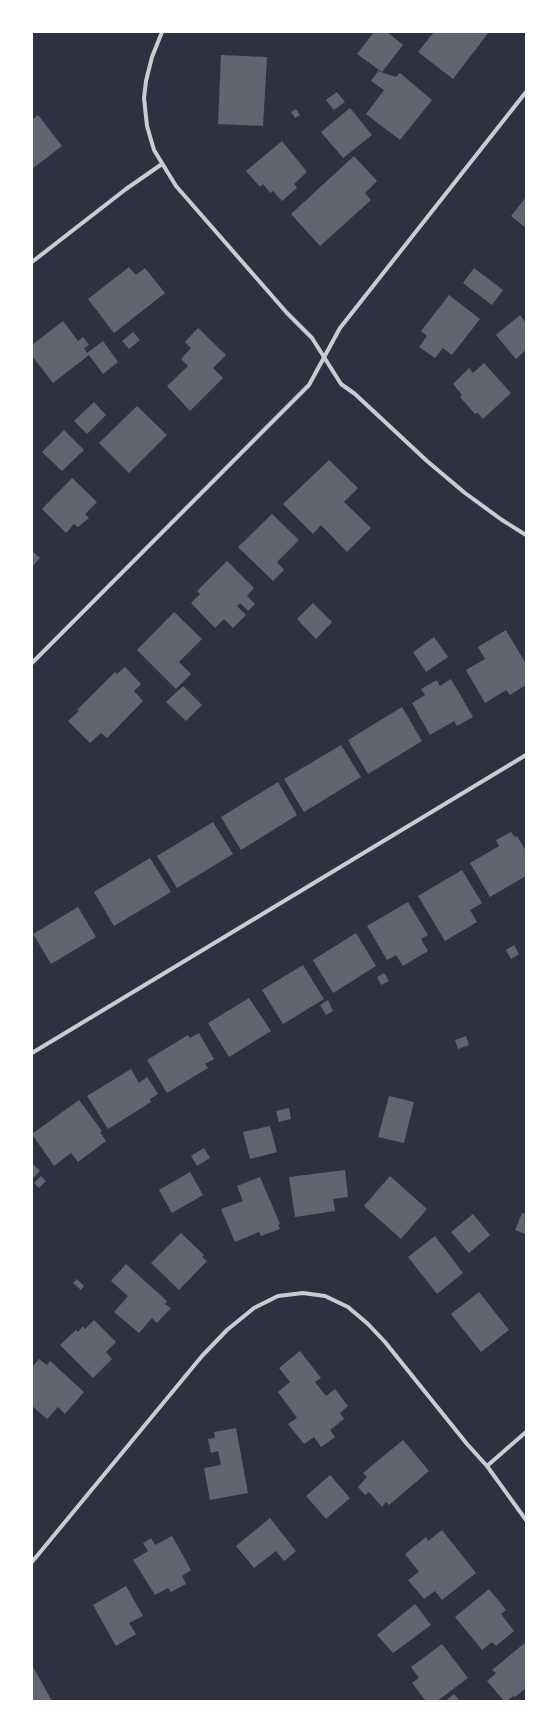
<svg xmlns="http://www.w3.org/2000/svg" width="558" height="1733" viewBox="0 0 558 1733" font-family="'PT Serif',serif">
  <style>
    .building { fill: #626471 }
    .lines { fill: none; stroke-linecap: round; stroke-linejoin: round }
    .minor { stroke: #caccd0; stroke-width: 4 }
  </style>
  <rect width="100%" height="100%" fill="#2d3142"/>
  <!-- building -->
  <g class="building">
    <polygon points="374,32 387,32 403,45 382,72 357,54"/>
    <polygon points="434,32 489,32 453,79 418,52"/>
    <polygon points="221,55 267,57 263,126 218,124"/>
    <polygon points="378,71 396,77 400,73 432,100 400,140 366,114 384,90 371,81"/>
    <polygon points="337,92 345,102 334,110 326,100"/>
    <polygon points="350,108 372,135 343,158 321,132"/>
    <polygon points="296,109 300,115 295,118 291,112"/>
    <polygon points="38,115 62,146 32,169 32,120"/>
    <polygon points="282,141 307,172 294,184 297,188 282,201 273,191 270,193 263,184 260,187 246,171"/>
    <polygon points="354,156 377,181 365,193 371,200 320,246 291,214"/>
    <polygon points="526,197 526,228 511,216"/>
    <polygon points="129,267 136,275 145,268 165,293 114,333 88,299"/>
    <polygon points="474,268 503,290 492,305 463,283"/>
    <polygon points="449,295 480,319 452,355 443,348 435,358 419,347 427,336 421,331"/>
    <polygon points="520,315 526,323 526,350 516,359 496,335"/>
    <polygon points="63,321 78,341 83,337 89,345 84,348 87,353 103,341 118,362 103,374 89,355 53,383 32,356 32,345"/>
    <polygon points="198,328 226,355 213,368 223,378 190,411 167,386 188,366 181,359 191,348 185,342"/>
    <polygon points="133,332 140,340 129,349 122,341"/>
    <polygon points="484,363 511,393 483,419 478,413 475,414 460,397 462,395 453,384 469,368 473,373"/>
    <polygon points="94,402 106,415 87,434 74,421"/>
    <polygon points="137,406 167,435 129,473 99,443"/>
    <polygon points="64,430 84,450 62,471 42,452"/>
    <polygon points="329,460 358,488 344,502 371,528 347,552 321,525 313,534 283,504"/>
    <polygon points="72,478 97,502 85,514 89,518 78,527 74,524 66,533 42,509"/>
    <polygon points="272,514 299,540 277,562 284,570 273,581 238,547"/>
    <polygon points="32,551 40,558 32,567"/>
    <polygon points="227,561 254,588 247,596 255,604 248,611 240,603 237,606 246,615 233,628 224,619 215,628 191,603 200,594 197,591"/>
    <polygon points="313,603 332,622 316,639 297,619"/>
    <polygon points="174,612 202,639 179,662 191,674 176,689 137,650"/>
    <polygon points="506,630 526,664 526,685 510,695 506,690 485,703 466,670 485,659 478,647"/>
    <polygon points="434,637 448,657 426,672 413,652"/>
    <polygon points="125,667 141,684 134,691 143,701 107,738 101,733 90,743 68,721 79,711 77,710 115,672 117,674"/>
    <polygon points="451,679 473,717 457,726 454,721 430,735 412,703 425,695 421,689 428,685 437,680 440,686"/>
    <polygon points="183,686 202,705 186,721 166,702"/>
    <polygon points="402,707 422,741 368,774 348,740"/>
    <polygon points="341,745 361,777 304,812 284,779"/>
    <polygon points="278,782 297,815 241,850 221,817"/>
    <polygon points="213,822 233,854 177,888 157,856"/>
    <polygon points="511,832 515,837 517,836 526,851 526,876 490,897 470,863 499,846 496,840"/>
    <polygon points="150,858 171,892 114,926 94,892"/>
    <polygon points="462,870 482,903 470,910 477,922 445,941 418,896"/>
    <polygon points="408,902 428,935 421,939 428,951 403,966 396,955 387,960 367,926"/>
    <polygon points="78,907 96,937 51,964 33,934"/>
    <polygon points="356,933 376,966 333,993 313,960"/>
    <polygon points="514,945 519,954 511,959 506,950"/>
    <polygon points="303,965 324,999 283,1024 262,990"/>
    <polygon points="384,973 389,981 381,985 377,977"/>
    <polygon points="249,998 271,1031 229,1057 208,1023"/>
    <polygon points="328,1000 333,1011 326,1015 320,1005"/>
    <polygon points="199,1033 214,1059 205,1064 208,1068 167,1093 147,1060 188,1035 190,1038"/>
    <polygon points="466,1036 469,1045 458,1049 455,1040"/>
    <polygon points="131,1069 139,1083 147,1077 158,1094 150,1099 151,1102 108,1129 87,1096"/>
    <polygon points="389,1096 414,1102 404,1143 378,1137"/>
    <polygon points="79,1100 102,1131 100,1132 106,1141 78,1162 71,1153 54,1166 32,1134"/>
    <polygon points="289,1108 291,1119 279,1122 276,1111"/>
    <polygon points="270,1126 277,1152 250,1159 243,1132"/>
    <polygon points="204,1148 210,1158 197,1166 191,1156"/>
    <polygon points="32,1163 40,1171 32,1179"/>
    <polygon points="345,1170 348,1197 333,1199 335,1211 295,1217 289,1177"/>
    <polygon points="190,1172 203,1195 172,1213 159,1190"/>
    <polygon points="41,1176 46,1181 39,1188 34,1183"/>
    <polygon points="390,1176 427,1209 401,1239 364,1206"/>
    <polygon points="260,1177 280,1224 278,1225 280,1229 261,1236 259,1232 235,1242 221,1209 243,1201 237,1186"/>
    <polygon points="522,1213 526,1214 525,1234 515,1230"/>
    <polygon points="473,1214 490,1235 469,1253 451,1232"/>
    <polygon points="181,1233 204,1255 202,1257 207,1261 179,1290 151,1263"/>
    <polygon points="435,1236 463,1273 437,1294 408,1257"/>
    <polygon points="126,1264 167,1301 165,1304 171,1308 157,1323 152,1318 139,1333 114,1312 128,1296 111,1281"/>
    <polygon points="77,1279 84,1286 81,1290 73,1283"/>
    <polygon points="479,1292 509,1330 481,1352 451,1314"/>
    <polygon points="94,1320 116,1342 106,1352 112,1359 93,1378 60,1345 76,1330 78,1332 83,1326 85,1329"/>
    <polygon points="300,1351 321,1378 315,1382 326,1396 335,1389 348,1406 340,1413 344,1419 330,1430 335,1437 321,1447 314,1437 304,1444 288,1424 297,1418 278,1392 290,1382 279,1368"/>
    <polygon points="39,1359 47,1365 50,1361 84,1392 65,1414 58,1407 47,1419 32,1406 32,1367"/>
    <polygon points="236,1428 248,1493 210,1500 204,1468 221,1465 218,1451 211,1453 208,1439 215,1438 214,1432"/>
    <polygon points="403,1440 429,1471 389,1505 386,1502 382,1507 369,1492 365,1495 358,1487 367,1477 363,1473"/>
    <polygon points="330,1475 350,1498 326,1519 306,1496"/>
    <polygon points="270,1518 296,1551 284,1561 276,1551 254,1568 236,1546"/>
    <polygon points="442,1530 476,1573 442,1600 435,1591 424,1599 408,1580 419,1572 405,1554 426,1537 428,1541"/>
    <polygon points="172,1536 191,1570 182,1576 186,1584 171,1592 168,1588 155,1595 133,1560 148,1551 143,1543 145,1542 151,1538 155,1545"/>
    <polygon points="126,1586 143,1616 129,1623 136,1634 116,1646 93,1605"/>
    <polygon points="489,1589 506,1610 501,1614 514,1631 496,1646 492,1642 482,1650 455,1617"/>
    <polygon points="415,1604 431,1625 393,1653 377,1635"/>
    <polygon points="526,1642 526,1688 515,1697 513,1696 507,1701 504,1701 487,1681 496,1673 492,1670"/>
    <polygon points="442,1644 468,1678 437,1701 426,1701 412,1683 419,1678 411,1667"/>
    <polygon points="32,1665 52,1701 32,1701"/>
    <polygon points="454,1694 460,1701 445,1701"/>
  </g>
  <g class="lines">
    <!-- minor -->
    <g class="minor">
      <polyline points="162,32 152,57 146,81 144,98 147,126 154,150 176,186 287,313 312,338 341,384 355,394 427,461 465,493 502,520 526,535"/>
      <polyline points="32,262 126,189 162,164"/>
      <polyline points="32,663 309,385 340,328 526,92"/>
      <polyline points="32,1053 526,755"/>
      <polyline points="487,1466 526,1432"/>
      <polyline points="32,1562 202,1356 227,1330 254,1308 278,1296 303,1293 325,1296 348,1307 368,1324 385,1342 467,1444 487,1466 526,1520"/>
    </g>
  </g>
  <!-- border -->
  <rect width="558" height="1733" fill="none" stroke="#ffffff" stroke-width="66"/>
</svg>
